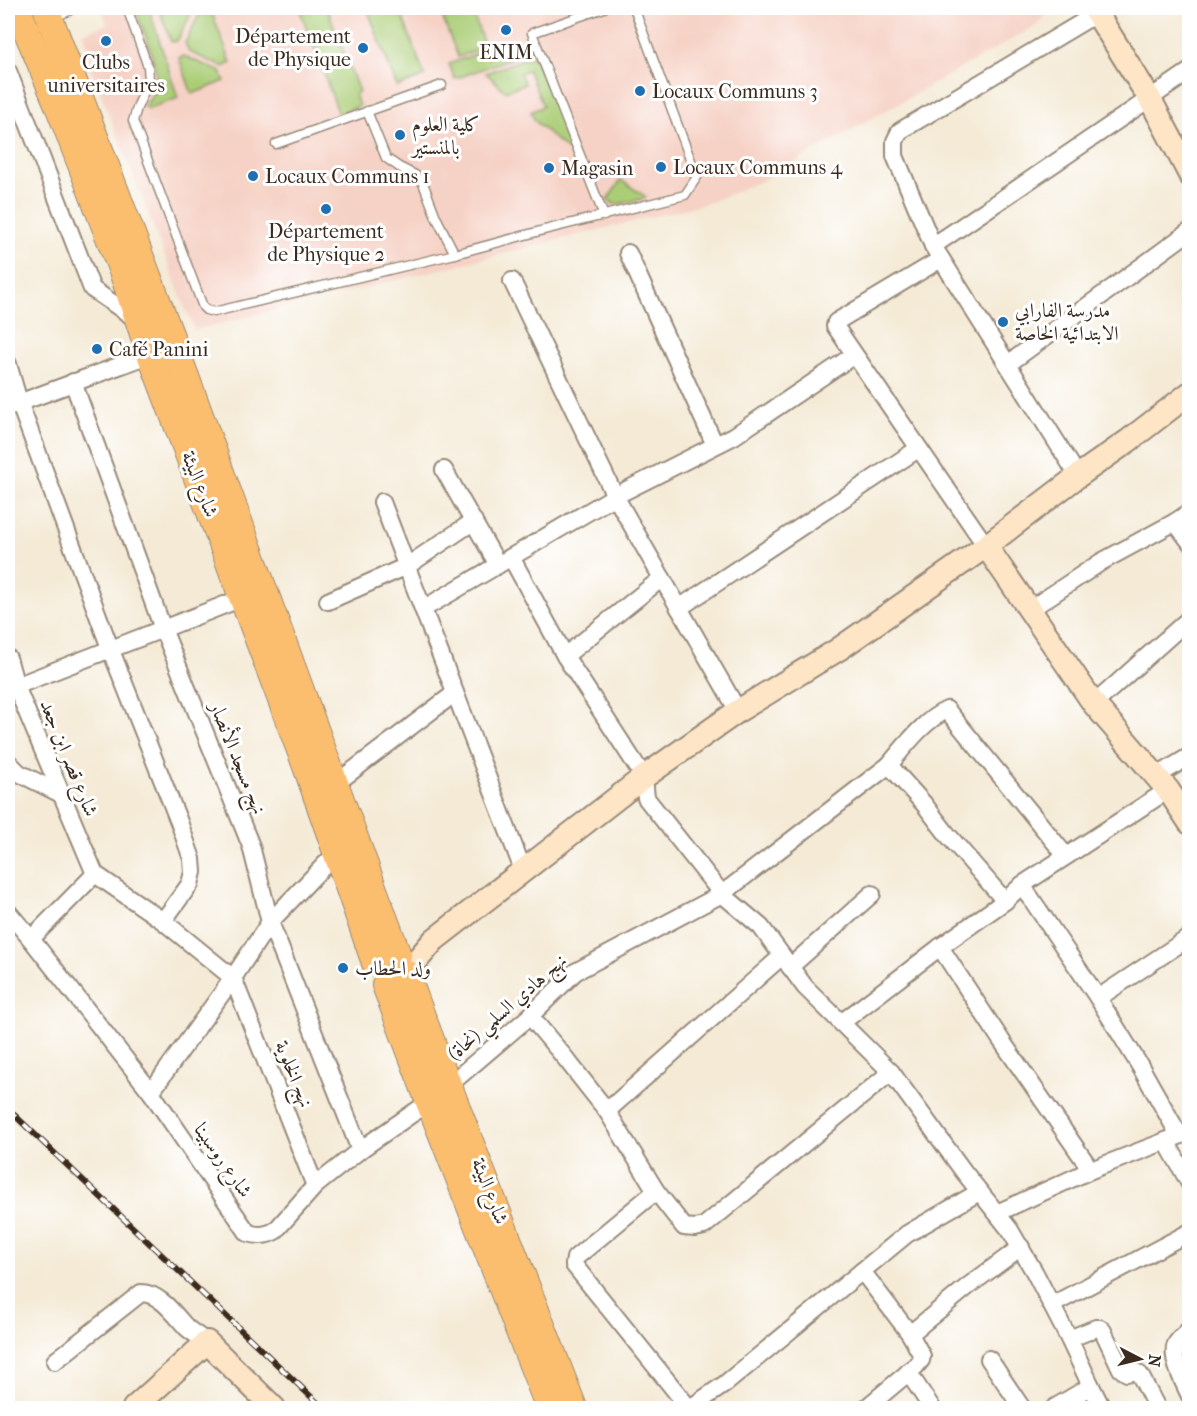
<svg xmlns="http://www.w3.org/2000/svg" width="1197" height="1416" viewBox="0 0 1197 1416" font-family="'IM FELL French Canon',Amiri,serif">
  <style>
    .built { fill: #f6d1c5 }
    .green { fill: #aacd76; stroke: #727c4a; stroke-width: 1.5 }
    .lines { fill: none; stroke-linecap: round; stroke-linejoin: round }
    .lane-casing { stroke: #988a7a; stroke-width: 11 }
    .street-casing { stroke: #988a7a; stroke-width: 20 }
    .secondary-casing { stroke: #988a7a; stroke-width: 26 }
    .primary-casing { stroke: #988a7a; stroke-width: 28 }
    .lane { stroke: #fff; stroke-width: 8 }
    .street { stroke: #fff; stroke-width: 16 }
    .secondary { stroke: #fde5c5; stroke-width: 22 }
    .primary { stroke: #fbbe6e; stroke-width: 26 }
    .rail-casing { stroke: #3b2a1e; stroke-width: 6 }
    .rail { stroke: #fff; stroke-width: 4; stroke-dasharray: 11; stroke-linecap: butt }
    .poi-dot { fill: #1f6fb2; stroke: #fff; stroke-width: 2 }
    .labels { text-anchor: middle; dominant-baseline: central; stroke-width: 6; stroke-linejoin: round; paint-order: stroke }
    .poi-label { font-size: 20px; fill: #3b2a1e; stroke: #fff; text-anchor: start }
    .street-label { font-size: 20px; fill: #3b2a1e; stroke: #fff }
  </style>
  <rect width="100%" height="100%" fill="#fff"/>
  <filter id="ink" filterUnits="userSpaceOnUse"><feTurbulence type="fractalNoise" baseFrequency=".0167" numOctaves="2"/><feDisplacementMap in="SourceGraphic" scale="12" xChannelSelector="R" yChannelSelector="G"/><feConvolveMatrix kernelMatrix="1 2 1 2 8 2 1 2 1" color-interpolation-filters="sRGB"/></filter>
  <filter id="wash" filterUnits="userSpaceOnUse"><feTurbulence type="fractalNoise" baseFrequency=".008" numOctaves="4" result="noise"/><feDisplacementMap in="SourceGraphic" scale="24" xChannelSelector="R" yChannelSelector="G"/><feGaussianBlur stdDeviation="1.35" result="paint"/><feColorMatrix in="noise" values="0 0 0 0 0 0 0 0 0 0 0 0 0 0 0 0 0 1.4 0 .05"/><feComposite in="paint" operator="in"/></filter>
  <g filter="url(#wash)">
    <rect width="100%" height="100%" fill="#f4ead6"/>
    <!-- built -->
    <polygon class="built" points="101,8 1051,8 1036,26 759,182 708,203 194,330 90,67 94,61 83,33 107,24"/>
    <!-- green -->
    <g class="green">
      <polygon points="159,8 194,8 177,41 171,42"/>
      <polygon points="210,8 231,63 223,67 189,52 185,43 202,9"/>
      <polygon points="299,8 327,8 359,92 355,94 359,106 339,114"/>
      <polygon points="367,8 399,8 425,76 397,87"/>
      <polygon points="439,8 471,8 485,47 458,57"/>
      <path d="M 149,9 L 178,98 L 148,109 L 144,106 C 170,81 146,41 137,13 Z"/>
      <polygon points="530,42 533,50 455,79 449,64 484,51 487,59"/>
      <polygon points="534,55 573,147 567,150 535,121 531,112 543,106 528,70 520,73 525,84 505,91 486,73"/>
      <polygon points="184,56 221,72 225,81 192,94 179,58"/>
      <polygon points="621,180 646,197 643,199 618,204 614,204 607,200"/>
    </g>
  </g>
  <g filter="url(#ink)">
    <g class="lines">
      <!-- lane casing -->
      <g class="lane-casing">
        <g id="lane">
          <polyline points="127,8 148,67 149,80 137,108 133,121 203,307 206,310 214,312 455,254 544,230 685,195 697,177 634,8"/>
          <polyline points="54,17 69,11 68,8"/>
          <polyline points="367,111 386,158 399,167 415,175 423,183 436,217 455,254"/>
          <polyline points="276,144 442,85"/>
          <polyline points="604,216 532,33 604,8"/>
        </g>
      </g>
      <!-- street casing -->
      <g class="street-casing">
        <g id="street">
          <polyline points="8,71 92,289 139,321"/>
          <polyline points="933,246 1190,71"/>
          <polyline points="628,253 715,445"/>
          <polyline points="941,259 836,322 835,326 986,546"/>
          <polyline points="512,281 615,496 738,711"/>
          <polyline points="8,364 19,402 110,648 179,822 192,859 193,872 190,884 163,921"/>
          <polyline points="1008,364 1190,231"/>
          <polyline points="73,382 163,629 251,846 270,922 360,1150"/>
          <polyline points="8,407 151,354"/>
          <polyline points="444,470 498,565"/>
          <polyline points="1078,476 933,246 895,156 895,141 900,131 1106,8"/>
          <polyline points="382,502 523,870"/>
          <polyline points="1175,522 1190,542"/>
          <polyline points="511,557 565,656 644,777 646,798 722,894 761,927 805,987 891,1072 964,1172 1010,1230 1035,1273 1069,1339 1096,1328 1100,1328 1103,1331 1121,1369 1127,1373 1134,1371 1140,1375 1157,1408"/>
          <polyline points="328,601 407,566 474,521"/>
          <polyline points="679,608 918,449"/>
          <polyline points="423,609 615,496 734,436 854,355"/>
          <polyline points="1029,610 1101,562 1175,522 1190,512"/>
          <polyline points="565,656 662,578"/>
          <polyline points="8,658 16,686 95,874"/>
          <path d="M 16,686 C 91,656 167,628 242,598"/>
          <polyline points="1094,704 1190,618"/>
          <polyline points="8,762 19,773 61,794"/>
          <path d="M 889,765 C 904,747 925,719 947,710 L 1066,856"/>
          <polyline points="1157,776 1190,756"/>
          <polyline points="335,784 455,693"/>
          <polyline points="95,874 163,921 233,978 315,1186"/>
          <polyline points="1022,885 1098,998 1140,1066 1179,1135"/>
          <path d="M 8,912 L 31,939 L 151,1092 L 248,1233 C 258,1236 265,1236 275,1231 L 315,1186 L 360,1150 L 429,1102 L 530,1016 L 575,972 L 722,894 L 889,765 L 924,804 L 947,834 L 1005,901"/>
          <polyline points="31,939 95,874"/>
          <polyline points="940,947 1001,1040 1091,1170"/>
          <polyline points="790,967 872,894"/>
          <polyline points="1098,998 1190,937"/>
          <polyline points="530,1016 566,1059 607,1111 656,1191 684,1227 695,1228 704,1226 891,1072"/>
          <polyline points="841,1023 940,947 1005,901 1022,885 1168,790"/>
          <polyline points="151,1092 233,978 270,922 336,853"/>
          <polyline points="607,1111 782,956"/>
          <polyline points="1166,1141 1190,1184"/>
          <polyline points="656,1191 575,1258 574,1265 689,1408"/>
          <polyline points="997,1213 1091,1170 1189,1132"/>
          <polyline points="862,1271 910,1334 922,1356 921,1360 916,1366 866,1408"/>
          <polyline points="1052,1305 1190,1232"/>
          <path d="M 1190,1329 C 1185,1334 1179,1338 1176,1344 C 1170,1358 1184,1383 1190,1396"/>
          <polyline points="910,1334 967,1287 1021,1247"/>
          <polyline points="1069,1339 1091,1386 1102,1408"/>
          <polyline points="989,1359 1022,1408"/>
          <path d="M 55,1361 L 141,1293 C 160,1293 175,1315 187,1328 C 193,1333 201,1338 207,1342"/>
          <polyline points="908,1372 932,1408"/>
          <polyline points="690,1408 725,1384 907,1234 979,1192"/>
          <polyline points="1054,1408 1091,1386"/>
        </g>
      </g>
      <!-- secondary casing -->
      <g class="secondary-casing">
        <g id="secondary">
          <polyline points="1095,8 1097,14 1150,99 1190,175"/>
          <polyline points="986,546 1094,704 1168,790 1190,823"/>
          <polyline points="406,973 434,940 644,777 738,711 839,649 986,546 1078,476 1128,441 1190,393"/>
          <polyline points="134,1408 207,1342 274,1408"/>
        </g>
      </g>
      <!-- primary casing -->
      <g class="primary-casing">
        <g id="primary">
          <polyline points="17,8 57,103 122,271 146,343 307,769 375,963"/>
          <polyline points="46,8 178,355 398,955"/>
          <path d="M 406,973 C 460,1119 518,1263 574,1408"/>
          <polyline points="385,985 429,1102 549,1408"/>
        </g>
      </g>
      <!-- lane -->
      <use href="#lane" class="lane"/>
      <!-- street -->
      <use href="#street" class="street"/>
      <!-- secondary -->
      <use href="#secondary" class="secondary"/>
      <!-- primary -->
      <use href="#primary" class="primary"/>
      <!-- rail casing -->
      <g class="rail-casing">
        <polyline id="rail" points="8,1109 323,1408"/>
      </g>
      <!-- rail -->
      <use href="#rail" class="rail"/>
    </g>
  </g>
  <!-- markers -->
  <g class="poi-dot">
    <circle cx="506" cy="30" r="6"/>
    <circle cx="106" cy="41" r="6"/>
    <circle cx="363" cy="48" r="6"/>
    <circle cx="640" cy="91" r="6"/>
    <circle cx="400" cy="135" r="6"/>
    <circle cx="661" cy="167" r="6"/>
    <circle cx="549" cy="168" r="6"/>
    <circle cx="253" cy="176" r="6"/>
    <circle cx="326" cy="209" r="6"/>
    <circle cx="1003" cy="322" r="6"/>
    <circle cx="97" cy="349" r="6"/>
    <circle cx="343" cy="968" r="6"/>
  </g>
  <g class="labels">
    <!-- poi labels -->
    <g class="poi-label">
      <text x="351" y="36" text-anchor="end">Département<tspan x="351" dy="23">de Physique</tspan></text>
      <text x="506" y="52" text-anchor="middle">ENIM</text>
      <text x="106" y="62" text-anchor="middle">Clubs<tspan x="106" dy="23">universitaires</tspan></text>
      <text x="652" y="91">Locaux Communs 3</text>
      <text x="412" y="124">كلية العلوم<tspan x="412" dy="23">بالمنستير</tspan></text>
      <text x="673" y="167">Locaux Communs 4</text>
      <text x="561" y="168">Magasin</text>
      <text x="265" y="176">Locaux Communs 1</text>
      <text x="326" y="231" text-anchor="middle">Département<tspan x="326" dy="23">de Physique 2</tspan></text>
      <text x="1015" y="310">مدرسة الفارابي<tspan x="1015" dy="23">الابتدائية الخاصة</tspan></text>
      <text x="109" y="349">Café Panini</text>
      <text x="355" y="968">ولد الحطاب</text>
    </g>
    <!-- street labels -->
    <g class="street-label">
      <text transform="translate(200 484) rotate(69)">شارع البيئة</text>
      <text transform="translate(69 758) rotate(68)">شارع قصر ابن جعد</text>
      <text transform="translate(238 758) rotate(68)">نهج مسجد الأنصار</text>
      <text transform="translate(507 1007) rotate(-41)">نهج هادي السلمي (نحاة)</text>
      <text transform="translate(294 1074) rotate(68)">نهج الخلوية</text>
      <text transform="translate(223 1160) rotate(55)">شارع روسبينا</text>
      <text transform="translate(490 1191) rotate(69)">شارع البيئة</text>
    </g>
  </g>
  <!-- margin -->
  <rect width="1197" height="1416" fill="none" stroke="#fff" stroke-width="30"/>
  <!-- north arrow -->
  <g transform="translate(1140 1359) rotate(97)" stroke="#ffffff" stroke-width="4.5" paint-order="stroke">
  <path d="M0-4.5L10 22L0 15L-10 22Z" fill="#3b2a1e"/>
  <text y="-9" font-size="16" font-weight="bold" text-anchor="middle" fill="#3b2a1e">N</text>
  </g>
</svg>
